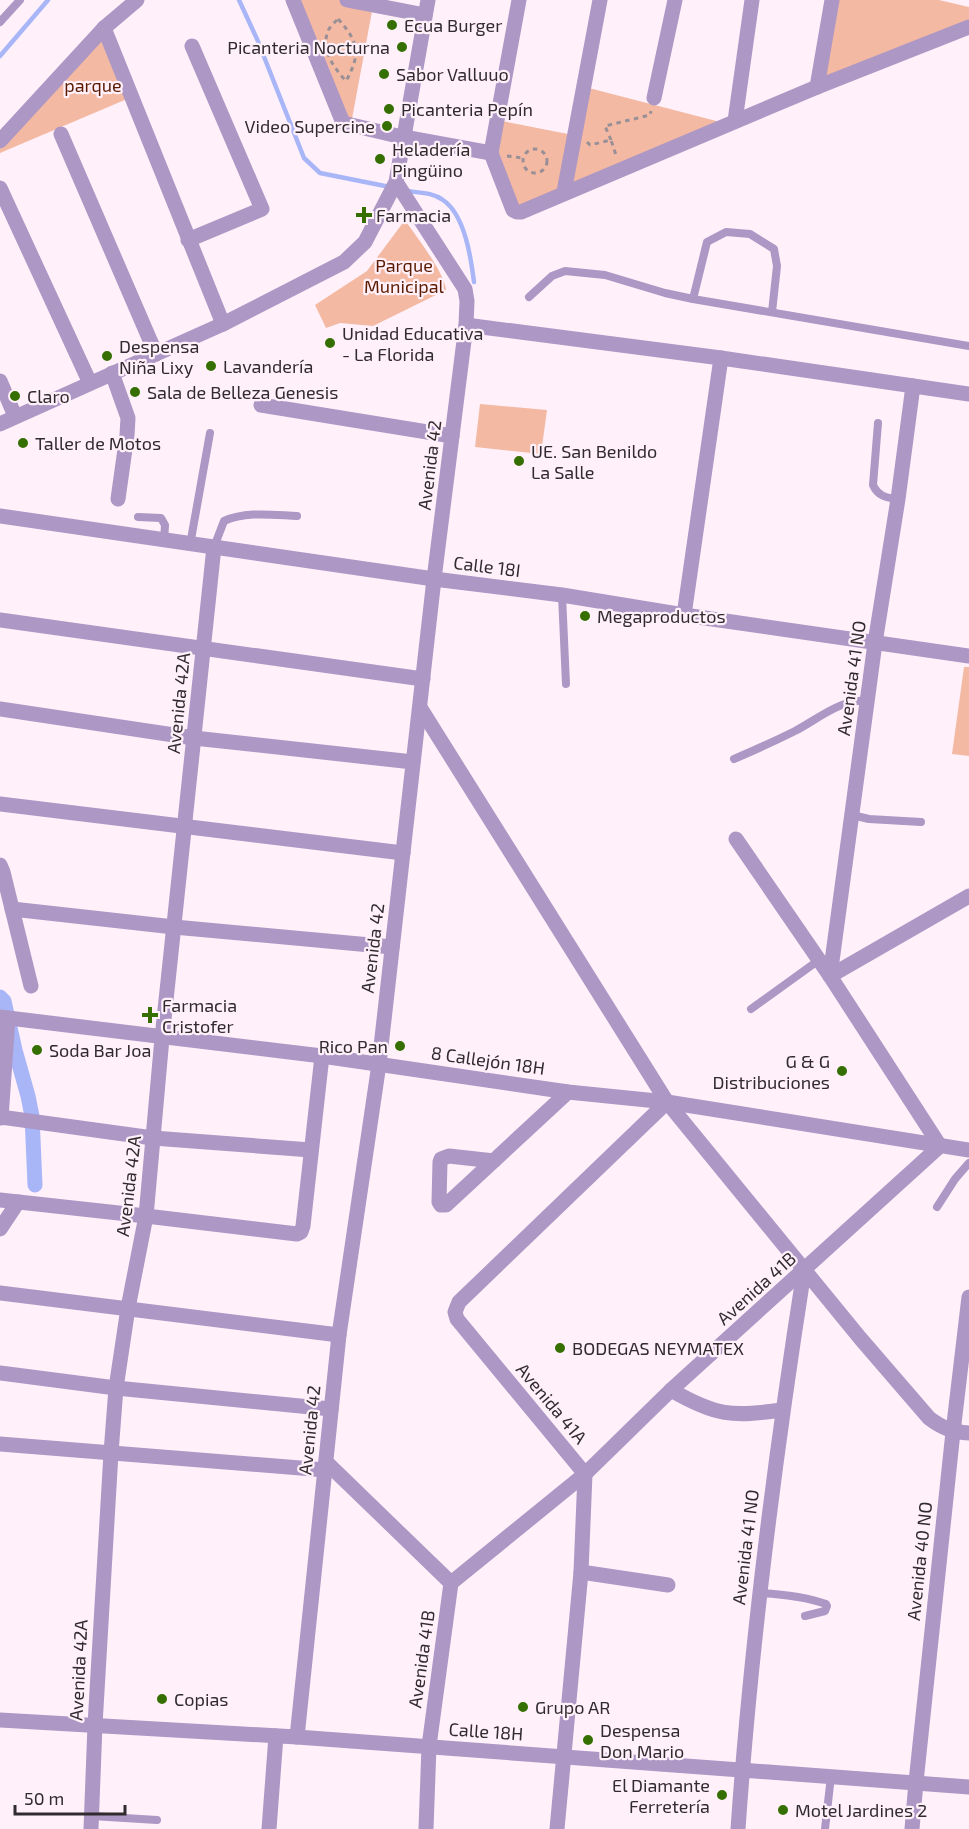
<svg xmlns="http://www.w3.org/2000/svg" width="969" height="1829" viewBox="0 0 969 1829" font-family="'Exo 2',sans-serif">
  <style>
    .green { fill: #f3b9a3 }
    .lines { fill: none; stroke-linecap: round; stroke-linejoin: round }
    .stream { stroke: #a8b6f8; stroke-width: 4.5 }
    .canal { stroke: #a8b6f8; stroke-width: 15 }
    .path { stroke: #998f96; stroke-width: 3; stroke-dasharray: 4.5 4.5; stroke-linecap: butt }
    .service { stroke: #ac97c5; stroke-width: 8 }
    .minor { stroke: #ac97c5; stroke-width: 15 }
    .tertiary { stroke: #ac97c5; stroke-width: 15 }
    .poi-dot { fill: #346f00; stroke: #fff0fa; stroke-width: 2 }
    .labels { text-anchor: middle; dominant-baseline: central; stroke-width: 4.5; stroke-linejoin: round; paint-order: stroke }
    .poi-label { font-size: 18px; fill: #312b2f; stroke: #fff0fa; text-anchor: start }
    .park-label { font-size: 18px; fill: #5b1b00; stroke: #fff0fa }
    .street-label { font-size: 18px; fill: #312b2f; stroke: #fff0fa }
  </style>
  <rect width="100%" height="100%" fill="#fff0fa"/>
  <!-- green -->
  <g class="green">
    <polygon points="297,0 343,0 373,6 351,124"/>
    <polygon points="836,0 939,0 969,7 969,24 820,83"/>
    <polygon points="102,37 127,99 0,153 0,146"/>
    <polygon points="585,87 724,123 516,209 496,153 502,121 578,136"/>
    <path d="M 405,220 C 415,235 445,273 446,290 L 373,326 L 340,323 L 326,328 L 315,305 L 367,271 Z"/>
    <polygon points="480,404 547,410 541,454 475,447"/>
    <polygon points="964,667 969,667 969,756 952,754"/>
  </g>
  <g class="lines">
    <!-- stream -->
    <g class="stream">
      <polyline points="239,0 257,39 304,158 320,173 390,187"/>
      <polyline points="0,56 48,0"/>
      <path d="M 407,191 C 419,193 432,192 443,200 C 465,215 471,258 474,282"/>
    </g>
    <!-- canal -->
    <polyline class="canal" points="0,997 4,1001 15,1050 28,1096 32,1116 35,1185"/>
    <!-- path -->
    <g class="path">
      <path d="M 338,19 C 359,42 361,54 346,81 C 335,69 322,52 327,34 C 328,28 334,23 338,19 Z"/>
      <polyline points="611,140 605,126 650,115 651,111"/>
      <polyline points="587,142 590,145 611,140 617,158"/>
      <circle cx="535" cy="161" r="12"/>
      <polyline points="507,156 523,158"/>
    </g>
    <!-- service -->
    <g class="service">
      <polyline points="0,22 20,0"/>
      <polyline points="529,297 552,276 565,271 605,275 665,293 693,299 969,346"/>
      <polyline points="693,299 707,242 726,232 750,234 774,249 777,266 772,312"/>
      <path d="M 878,423 L 873,485 C 878,496 886,498 898,499"/>
      <polyline points="138,517 161,518 165,525 164,541"/>
      <polyline points="190,545 210,433"/>
      <path d="M 214,547 L 224,521 C 246,511 273,515 297,516"/>
      <polyline points="562,595 566,684"/>
      <path d="M 734,759 C 755,750 775,741 795,731 C 818,719 840,699 867,701"/>
      <polyline points="852,815 869,819 921,822"/>
      <polyline points="751,1009 819,960"/>
      <polyline points="937,1207 955,1179 969,1163"/>
      <path d="M 759,1593 C 782,1594 804,1596 826,1604 L 827,1606 L 825,1611 L 805,1616"/>
      <polyline points="92,1816 157,1820"/>
      <polyline points="825,1829 831,1776"/>
    </g>
    <!-- minor -->
    <g class="minor">
      <polyline points="293,0 343,123 398,136 491,153 519,0"/>
      <polyline points="347,0 425,15"/>
      <polyline points="104,28 223,324"/>
      <polyline points="817,87 832,0"/>
      <polyline points="654,98 675,0"/>
      <polyline points="735,121 752,0"/>
      <polyline points="61,134 156,354"/>
      <polyline points="0,141 104,28 137,0"/>
      <polyline points="491,153 513,210 517,212 521,212 817,87 969,27"/>
      <polyline points="0,188 90,383"/>
      <polyline points="564,192 600,0"/>
      <polyline points="188,240 262,209 192,46"/>
      <polyline points="466,325 721,358 969,394"/>
      <polyline points="112,373 128,418 127,435 118,499"/>
      <polyline points="0,381 15,416"/>
      <polyline points="261,405 452,436"/>
      <polyline points="684,615 721,358"/>
      <polyline points="0,620 423,679"/>
      <polyline points="0,709 194,738 413,762"/>
      <path d="M 421,709 L 667,1102 L 860,1338 L 929,1418 C 942,1428 953,1432 969,1433"/>
      <polyline points="0,804 403,853"/>
      <polyline points="0,865 3,872 31,986"/>
      <polyline points="12,909 174,927 392,947"/>
      <polyline points="830,976 875,643 898,499 913,386"/>
      <polyline points="830,976 969,896"/>
      <polyline points="0,1017 322,1056 568,1092 667,1102 969,1150"/>
      <polyline points="0,1117 153,1138 311,1150"/>
      <polyline points="1,1118 8,1018"/>
      <polyline points="494,1161 449,1156 441,1159 440,1162 439,1202 441,1205 446,1205 568,1092"/>
      <polyline points="0,1200 146,1216 297,1234 301,1232 303,1226 322,1056"/>
      <polyline points="0,1229 18,1202"/>
      <polyline points="0,1293 339,1335"/>
      <polyline points="0,1373 116,1388 331,1409"/>
      <path d="M 671,1390 C 716,1416 732,1417 782,1410"/>
      <polyline points="0,1444 325,1470"/>
      <polyline points="326,1462 451,1583"/>
      <polyline points="581,1572 668,1585"/>
      <polyline points="0,1720 297,1737 969,1787"/>
      <polyline points="297,1737 339,1335 379,1064 434,579 466,325 467,301 465,289 396,182"/>
      <polyline points="269,1829 276,1736"/>
      <polyline points="426,1829 429,1746 451,1583 585,1474 671,1390 940,1146 830,976 736,839"/>
      <polyline points="557,1829 581,1572 585,1474 457,1319 455,1312 459,1302 667,1102"/>
      <path d="M 738,1829 C 751,1642 775,1456 804,1271"/>
      <polyline points="912,1829 916,1782 953,1432 969,1297"/>
    </g>
    <!-- tertiary -->
    <g class="tertiary">
      <polyline points="0,424 223,324 344,262 365,242 396,182 428,0"/>
      <polyline points="0,516 434,579 562,595 684,615 969,656"/>
      <polyline points="91,1829 95,1725 111,1453 116,1388 128,1308 146,1216 162,1038 214,547"/>
    </g>
  </g>
  <!-- markers -->
  <g class="poi-dot">
    <circle cx="392" cy="25" r="6"/>
    <circle cx="402" cy="47" r="6"/>
    <circle cx="384" cy="74" r="6"/>
    <circle cx="389" cy="109" r="6"/>
    <circle cx="387" cy="126" r="6"/>
    <circle cx="380" cy="159" r="6"/>
    <path d="M361 206h6v6h6v6h-6v6h-6v-6h-6v-6h6z"/>
    <circle cx="330" cy="343" r="6"/>
    <circle cx="107" cy="356" r="6"/>
    <circle cx="211" cy="366" r="6"/>
    <circle cx="135" cy="392" r="6"/>
    <circle cx="15" cy="396" r="6"/>
    <circle cx="23" cy="443" r="6"/>
    <circle cx="519" cy="461" r="6"/>
    <circle cx="585" cy="616" r="6"/>
    <path d="M147 1006h6v6h6v6h-6v6h-6v-6h-6v-6h6z"/>
    <circle cx="400" cy="1046" r="6"/>
    <circle cx="37" cy="1050" r="6"/>
    <circle cx="842" cy="1071" r="6"/>
    <circle cx="560" cy="1348" r="6"/>
    <circle cx="162" cy="1699" r="6"/>
    <circle cx="523" cy="1707" r="6"/>
    <circle cx="588" cy="1740" r="6"/>
    <circle cx="722" cy="1795" r="6"/>
    <circle cx="783" cy="1810" r="6"/>
  </g>
  <g class="labels">
    <!-- poi labels -->
    <g class="poi-label">
      <text x="404" y="25">Ecua Burger</text>
      <text x="390" y="47" text-anchor="end">Picanteria Nocturna</text>
      <text x="396" y="74">Sabor Valluuo</text>
      <text x="401" y="109">Picanteria Pepín</text>
      <text x="375" y="126" text-anchor="end">Video Supercine</text>
      <text x="392" y="149">Heladería<tspan x="392" dy="21">Pingüino</tspan></text>
      <text x="376" y="215">Farmacia</text>
      <text x="342" y="333">Unidad Educativa<tspan x="342" dy="21">- La Florida</tspan></text>
      <text x="119" y="346">Despensa<tspan x="119" dy="21">Niña Lixy</tspan></text>
      <text x="223" y="366">Lavandería</text>
      <text x="147" y="392">Sala de Belleza Genesis</text>
      <text x="27" y="396">Claro</text>
      <text x="35" y="443">Taller de Motos</text>
      <text x="531" y="451">UE. San Benildo<tspan x="531" dy="21">La Salle</tspan></text>
      <text x="597" y="616">Megaproductos</text>
      <text x="162" y="1005">Farmacia<tspan x="162" dy="21">Cristofer</tspan></text>
      <text x="388" y="1046" text-anchor="end">Rico Pan</text>
      <text x="49" y="1050">Soda Bar Joa</text>
      <text x="830" y="1061" text-anchor="end">G &amp; G<tspan x="830" dy="21">Distribuciones</tspan></text>
      <text x="572" y="1348">BODEGAS NEYMATEX</text>
      <text x="174" y="1699">Copias</text>
      <text x="535" y="1707">Grupo AR</text>
      <text x="600" y="1730">Despensa<tspan x="600" dy="21">Don Mario</tspan></text>
      <text x="710" y="1785" text-anchor="end">El Diamante<tspan x="710" dy="21">Ferretería</tspan></text>
      <text x="795" y="1810">Motel Jardines 2</text>
    </g>
    <!-- park labels -->
    <g class="park-label">
      <text x="93" y="85">parque</text>
      <text x="404" y="265">Parque<tspan x="404" dy="21">Municipal</tspan></text>
    </g>
    <!-- street labels -->
    <g class="street-label">
      <text transform="translate(429 465) rotate(-83)">Avenida 42</text>
      <text transform="translate(487 566) rotate(7)">Calle 18I</text>
      <text transform="translate(851 678) rotate(-82)">Avenida 41 NO</text>
      <text transform="translate(178 703) rotate(-84)">Avenida 42A</text>
      <text transform="translate(372 948) rotate(-83)">Avenida 42</text>
      <text transform="translate(488 1060) rotate(8)">8 Callejón 18H</text>
      <text transform="translate(128 1186) rotate(-83)">Avenida 42A</text>
      <text transform="translate(756 1288) rotate(-42)">Avenida 41B</text>
      <text transform="translate(552 1403) rotate(50)">Avenida 41A</text>
      <text transform="translate(309 1430) rotate(-84)">Avenida 42</text>
      <text transform="translate(745 1547) rotate(-83)">Avenida 41 NO</text>
      <text transform="translate(919 1561) rotate(-84)">Avenida 40 NO</text>
      <text transform="translate(421 1659) rotate(-82)">Avenida 41B</text>
      <text transform="translate(78 1670) rotate(-87)">Avenida 42A</text>
      <text transform="translate(486 1731) rotate(4)">Calle 18H</text>
    </g>
  </g>
  <!-- scale -->
  <path d="M15 1805v9h110v-9" fill="none" stroke="#312b2f" stroke-width="3"/>
  <text x="24" y="1805" font-size="18" fill="#312b2f" stroke="#fff0fa" stroke-width="4.5" paint-order="stroke">50 m</text>
</svg>
